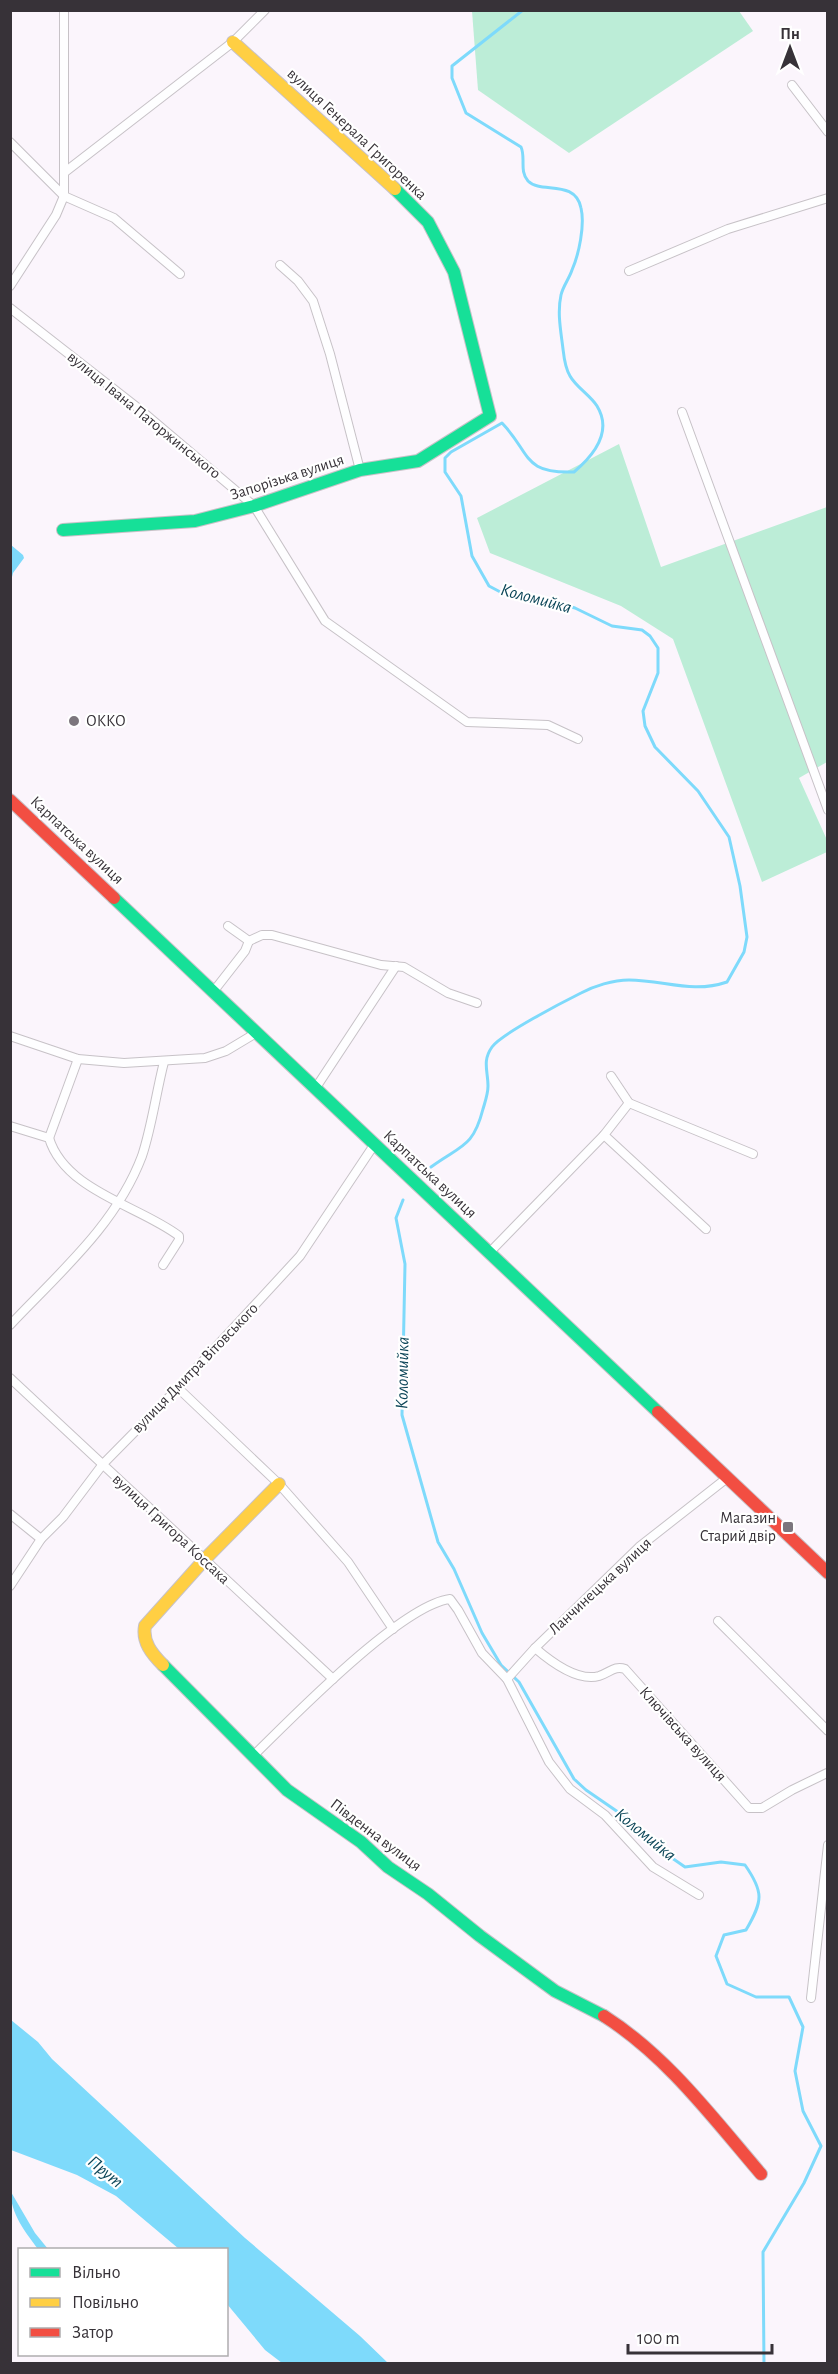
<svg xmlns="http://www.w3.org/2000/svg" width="838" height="2374" viewBox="0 0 838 2374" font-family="'Alegreya Sans',sans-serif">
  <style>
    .green { fill: #bcedd7 }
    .water { fill: #7edafb }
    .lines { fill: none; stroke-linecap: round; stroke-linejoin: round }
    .stream { stroke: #7edafb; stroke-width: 3 }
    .street-casing { stroke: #c7c2c7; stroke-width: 10 }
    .fast-casing { stroke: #c7c2c7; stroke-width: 14 }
    .slow-casing { stroke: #c7c2c7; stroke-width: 14 }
    .jam-casing { stroke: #c7c2c7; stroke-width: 14 }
    .street { stroke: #fefeff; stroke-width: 8 }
    .fast { stroke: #16e098; stroke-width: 12 }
    .slow { stroke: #ffcf43; stroke-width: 12 }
    .jam { stroke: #f24e42; stroke-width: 12 }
    .poi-dot { fill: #7c767d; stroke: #fff; stroke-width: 2 }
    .labels { text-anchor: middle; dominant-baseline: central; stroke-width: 4.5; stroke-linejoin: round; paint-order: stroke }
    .street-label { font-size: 16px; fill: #373238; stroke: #fff }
    .poi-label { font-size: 16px; fill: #373238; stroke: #fff; text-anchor: start }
    .water-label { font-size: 18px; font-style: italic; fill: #0c4658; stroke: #fff }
  </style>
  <rect width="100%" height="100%" fill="#fbf5fc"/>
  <!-- green -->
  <g class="green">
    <polygon points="472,11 739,11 753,31 569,153 478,90"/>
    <polygon points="619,444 661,567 827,507 827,762 799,778 827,840 827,852 762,882 673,639 621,606 490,553 477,518"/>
  </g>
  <!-- water -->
  <g class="water">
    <polygon points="11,545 23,555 24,558 13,573 11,581"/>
    <polygon points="11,2020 38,2042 52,2059 245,2238 360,2336 388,2363 282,2363 265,2350 227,2304 226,2250 179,2249 116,2196 77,2175 11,2150"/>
    <path d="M 11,2192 L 35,2233 L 48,2249 L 38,2249 C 26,2233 10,2213 11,2192 Z"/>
  </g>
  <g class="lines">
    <!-- stream -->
    <g class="stream">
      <path d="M 431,1167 C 461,1145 473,1148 483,1109 C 485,1102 488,1094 488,1086 C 488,1071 482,1061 492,1047 C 501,1034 563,1002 581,993 C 594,986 613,980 629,980 C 664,980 692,994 727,982 L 744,952 L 747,937 L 740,886 L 729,837 L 698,791 L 655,747 L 645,726 L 643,711 L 658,673 L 658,648 L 650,636 L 642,630 L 612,626 L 575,608 L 544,599 L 506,595 L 489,586 L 472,556 L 461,496 L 445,472 L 445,458 L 451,452 L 502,423 C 531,453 522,474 574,472 C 593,456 613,432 597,406 C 590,395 576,387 570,376 C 565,368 564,358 563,349 C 561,332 557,313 561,295 C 563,286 569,279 572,270 C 579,254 585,225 581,208 C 575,179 541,194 528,181 C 519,171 526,158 521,147 L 466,113 L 452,78 L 452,66 L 523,10"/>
      <path d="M 403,1200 L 396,1218 L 405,1264 L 402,1415 L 438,1542 L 454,1569 L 482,1633 L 501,1665 L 519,1682 L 574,1779 L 586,1790 L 634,1823 L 659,1849 L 685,1867 L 721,1862 L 745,1865 C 764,1892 763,1901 746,1930 L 724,1935 L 716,1956 L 727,1984 L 756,1997 L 789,1997 L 803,2027 L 795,2071 L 803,2111 L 821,2146 L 804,2183 L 763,2252 L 764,2364"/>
    </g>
    <!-- street casing -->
    <g class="street-casing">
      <g id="street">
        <polyline points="792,85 828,132"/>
        <polyline points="10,142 64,196 114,218 180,274"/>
        <polyline points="65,172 233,42 265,10"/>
        <polyline points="280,265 298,281 313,301 330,354 360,470"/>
        <polyline points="629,271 728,229 828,198"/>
        <polyline points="10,286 56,215 64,196 64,10"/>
        <polyline points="10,308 143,412 254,506 325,621 467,722 548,725 578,739"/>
        <polyline points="682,412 828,810"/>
        <polyline points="228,926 249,941 262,935 272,935 381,965 404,967 448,993 477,1003"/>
        <polyline points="213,992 245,951 249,941"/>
        <polyline points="10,1036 78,1059 124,1063 205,1058 226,1051 256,1033"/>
        <polyline points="611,1076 629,1103 753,1154"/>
        <polyline points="315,1089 396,966"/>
        <path d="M 10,1126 L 49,1138 C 65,1191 140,1206 179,1236 L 179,1240 L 163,1265"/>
        <polyline points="604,1135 706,1229"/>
        <polyline points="49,1138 78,1059"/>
        <polyline points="490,1252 604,1135 629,1103"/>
        <path d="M 10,1325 C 59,1273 116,1225 142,1156 C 152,1126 156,1093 164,1062"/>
        <polyline points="10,1378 333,1679"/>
        <polyline points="178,1388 279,1484 348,1562 393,1629"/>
        <polyline points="10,1514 41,1539"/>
        <polyline points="10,1586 41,1539 63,1517 103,1464 178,1388 300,1256 374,1145"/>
        <polyline points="718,1621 828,1731"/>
        <path d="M 535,1648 C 550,1661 577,1682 599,1676 C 609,1673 615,1665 625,1669 L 749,1808 L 762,1808 L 792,1790 L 827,1773"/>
        <polyline points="507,1679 535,1648 639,1547 727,1478"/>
        <path d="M 253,1756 C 291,1719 401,1605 450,1599 L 458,1610 L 482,1653 L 507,1679 L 549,1762 L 570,1789 L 605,1815 L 653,1867 L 699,1895"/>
        <polyline points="811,1998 828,1845"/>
      </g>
    </g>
    <!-- fast casing -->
    <g class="fast-casing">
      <g id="fast">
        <polyline points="63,530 195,521 254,506 360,470 418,461 490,416 454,272 428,222 395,189"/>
        <polyline points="114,898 658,1412"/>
        <polyline points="163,1665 287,1790 361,1842 388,1867 428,1894 480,1936 555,1991 604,2016"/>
      </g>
    </g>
    <!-- slow casing -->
    <g class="slow-casing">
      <g id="slow">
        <polyline points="233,42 395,189"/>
        <path d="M 163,1665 C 152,1654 142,1642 145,1626 L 205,1559 L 279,1484"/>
      </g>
    </g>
    <!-- jam casing -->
    <g class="jam-casing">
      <g id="jam">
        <polyline points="10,800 114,898"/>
        <polyline points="658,1412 828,1573"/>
        <path d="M 604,2016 C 667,2056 713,2118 761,2174"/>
      </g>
    </g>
    <!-- street -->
    <use href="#street" class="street"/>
    <!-- fast -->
    <use href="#fast" class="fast"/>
    <!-- slow -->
    <use href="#slow" class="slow"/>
    <!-- jam -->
    <use href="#jam" class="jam"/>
  </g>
  <!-- markers -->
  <g class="poi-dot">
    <circle cx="74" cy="721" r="6"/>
    <rect x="782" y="1521" width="12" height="12" rx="3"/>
  </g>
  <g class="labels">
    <!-- street labels -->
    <g class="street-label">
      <text transform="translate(357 134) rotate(43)">вулиця Генерала Григоренка</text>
      <text transform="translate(144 415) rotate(39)">вулиця Івана Паторжинського</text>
      <text transform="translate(287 477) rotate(-18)">Запорізька вулиця</text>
      <text transform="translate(77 840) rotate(43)">Карпатська вулиця</text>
      <text transform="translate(430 1174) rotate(43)">Карпатська вулиця</text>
      <text transform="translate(195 1368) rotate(-46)">вулиця Дмитра Вітовського</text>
      <text transform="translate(171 1529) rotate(43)">вулиця Григора Коссака</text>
      <text transform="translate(600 1586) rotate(-43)">Ланчинецька вулиця</text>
      <text transform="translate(683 1734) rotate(48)">Ключівська вулиця</text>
      <text transform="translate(376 1835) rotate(37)">Південна вулиця</text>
    </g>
    <!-- poi labels -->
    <g class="poi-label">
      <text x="86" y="721">ОККО</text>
      <text x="776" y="1518" text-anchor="end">Магазин<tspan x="776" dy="18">Старий двір</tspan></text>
    </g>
    <!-- water labels -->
    <g class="water-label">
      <text transform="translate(536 599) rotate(15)">Коломийка</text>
      <text transform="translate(403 1373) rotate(-89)">Коломийка</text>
      <text transform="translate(645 1835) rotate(39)">Коломийка</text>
      <text transform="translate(105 2172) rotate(39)">Прут</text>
    </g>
  </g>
  <!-- border -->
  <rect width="838" height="2374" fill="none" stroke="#373238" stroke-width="24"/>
  <!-- legend -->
  <rect x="18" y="2248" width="210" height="108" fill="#ffffff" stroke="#afadaf" stroke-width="1.5"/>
  <rect x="30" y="2268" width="30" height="9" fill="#16e098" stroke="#afadaf" stroke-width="1.5"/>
  <text x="72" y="2278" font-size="18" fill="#373238">Вільно</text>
  <rect x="30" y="2298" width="30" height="9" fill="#ffcf43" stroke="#afadaf" stroke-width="1.5"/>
  <text x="72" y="2308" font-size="18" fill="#373238">Повільно</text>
  <rect x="30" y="2328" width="30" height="9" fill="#f24e42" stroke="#afadaf" stroke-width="1.5"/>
  <text x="72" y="2338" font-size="18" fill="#373238">Затор</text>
  <!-- north arrow -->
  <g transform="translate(790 48)" stroke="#ffffff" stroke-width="4.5" paint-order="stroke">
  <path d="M0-4.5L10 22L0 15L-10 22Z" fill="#373238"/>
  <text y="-9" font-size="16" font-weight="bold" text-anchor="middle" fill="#373238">Пн</text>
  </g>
  <!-- scale -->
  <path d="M628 2344v9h144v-9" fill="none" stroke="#373238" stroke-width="3"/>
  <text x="637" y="2344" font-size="18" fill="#373238" stroke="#ffffff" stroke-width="4.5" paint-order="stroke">100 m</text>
</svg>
